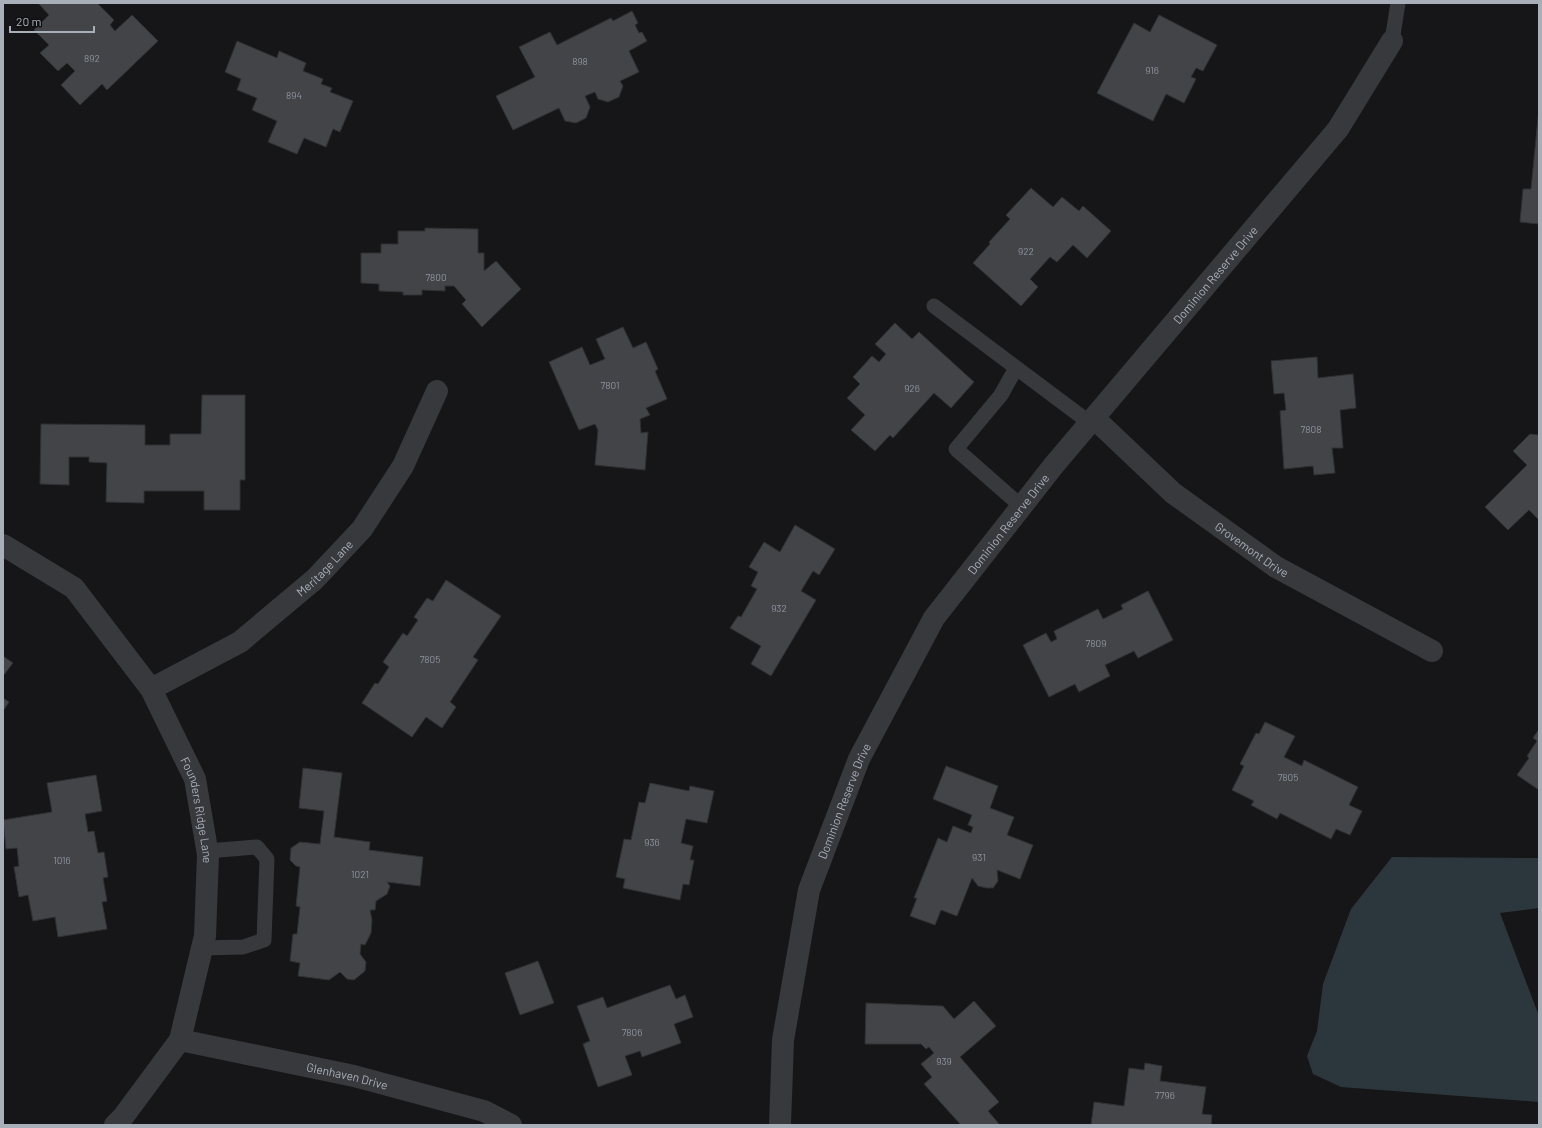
<svg xmlns="http://www.w3.org/2000/svg" width="1542" height="1128" viewBox="0 0 1542 1128" font-family="Barlow,sans-serif">
  <style>
    .water { fill: #2c373d }
    .building { fill: #424448; stroke: #303134 }
    .lines { fill: none; stroke-linecap: round; stroke-linejoin: round }
    .service { stroke: #37393d; stroke-width: 15 }
    .minor { stroke: #37393d; stroke-width: 22 }
    .labels { text-anchor: middle; dominant-baseline: central; stroke-width: 3.5; stroke-linejoin: round; paint-order: stroke }
    .number-label { font-size: 10px; fill: #8e949d }
    .street-label { font-size: 12px; fill: #a8afb9; stroke: #111113 }
  </style>
  <rect width="100%" height="100%" fill="#161618"/>
  <!-- water -->
  <polygon class="water" points="1392,857 1539,858 1539,908 1500,913 1539,1016 1539,1102 1341,1087 1313,1074 1307,1056 1317,1031 1323,984 1351,909"/>
  <!-- building -->
  <g class="building">
    <polygon points="38,3 97,3 114,20 110,25 115,31 132,15 158,41 107,90 102,84 80,105 61,85 75,71 67,63 58,71 40,53 49,45 34,30 49,15"/>
    <polygon points="632,11 638,23 635,25 639,33 642,32 647,41 629,51 639,72 620,81 623,86 619,97 608,102 598,99 595,92 585,96 590,107 586,118 576,123 565,121 559,108 513,130 496,96 535,77 519,47 550,32 557,45 611,18 613,21"/>
    <polygon points="1159,15 1217,45 1203,71 1196,68 1191,77 1196,79 1184,103 1166,94 1153,121 1097,93 1134,23 1150,32"/>
    <polygon points="237,41 277,58 279,51 306,63 303,71 323,79 321,84 332,88 330,92 353,101 340,132 333,129 326,147 304,138 297,154 268,142 277,121 252,110 257,98 237,90 241,79 225,72"/>
    <polygon points="1539,108 1539,224 1520,222 1523,189 1531,189"/>
    <polygon points="1031,188 1053,207 1062,197 1079,211 1083,206 1111,231 1087,258 1073,245 1057,262 1050,257 1030,279 1038,287 1021,306 973,263 990,244 989,242 1010,219 1006,215"/>
    <polygon points="425,228 478,229 478,253 484,253 484,271 496,261 521,289 482,327 462,304 466,300 454,286 445,286 445,291 422,290 422,295 403,295 403,292 379,291 379,284 361,283 361,253 381,253 381,244 398,244 398,231 425,231"/>
    <polygon points="895,323 912,339 919,332 974,382 951,408 934,393 893,438 890,435 875,451 851,430 865,415 847,398 860,384 853,377 872,356 879,362 886,354 875,344"/>
    <polygon points="623,327 633,348 646,342 658,369 655,371 667,399 646,408 650,415 640,419 641,433 648,432 645,470 595,465 598,430 595,424 579,430 549,362 582,347 590,365 605,359 596,339"/>
    <polygon points="1317,357 1318,378 1353,374 1356,408 1340,410 1343,448 1332,448 1335,473 1314,475 1313,466 1284,469 1280,411 1286,410 1284,393 1274,394 1271,361"/>
    <polygon points="202,395 245,395 245,480 240,480 240,510 204,510 204,491 144,491 144,503 106,502 107,463 89,462 89,457 69,457 69,485 40,484 41,424 145,425 145,445 170,445 170,434 201,434"/>
    <polygon points="1530,434 1539,435 1539,520 1529,510 1508,530 1485,507 1527,465 1513,451"/>
    <polygon points="795,525 835,549 819,575 813,571 801,591 816,600 771,676 751,664 761,646 730,628 738,616 741,617 757,589 751,586 758,572 749,567 764,542 780,552"/>
    <polygon points="446,580 501,616 473,657 478,660 450,702 456,707 442,728 426,717 412,737 362,703 375,683 378,684 389,667 383,662 403,633 407,636 418,620 414,617 427,598 433,601"/>
    <polygon points="1148,591 1173,640 1138,658 1134,651 1105,665 1110,676 1079,692 1075,684 1049,697 1023,645 1046,633 1051,642 1057,639 1054,631 1098,609 1103,619 1123,609 1121,605"/>
    <polygon points="3,656 13,663 3,676"/>
    <polygon points="3,698 9,702 3,711"/>
    <polygon points="1265,722 1295,736 1284,757 1302,766 1304,760 1358,787 1349,805 1362,811 1350,835 1336,829 1331,839 1280,813 1277,819 1251,805 1254,801 1232,790 1244,766 1240,764 1256,733 1259,734"/>
    <polygon points="1539,729 1539,790 1517,775 1529,758 1527,756 1537,741 1533,738"/>
    <polygon points="946,766 998,786 990,808 1014,817 1007,835 1033,845 1020,879 997,870 998,881 993,888 987,888 978,886 972,878 957,916 941,910 935,925 910,916 917,898 914,898 938,838 947,842 953,826 971,833 973,827 968,825 972,815 933,799"/>
    <polygon points="303,768 342,773 334,837 370,842 369,850 423,857 420,886 387,882 390,886 387,894 376,901 375,910 370,910 372,920 371,933 365,945 361,944 360,954 366,962 365,971 354,980 347,979 340,972 329,980 298,976 300,963 290,961 293,934 297,934 300,907 296,906 300,867 296,866 290,860 291,848 300,842 320,844 324,811 299,808"/>
    <polygon points="96,775 102,811 85,814 88,832 94,831 98,853 104,852 108,877 103,878 107,901 102,902 107,929 58,937 55,917 33,921 28,895 19,897 14,867 19,866 17,848 6,849 3,820 52,812 47,783"/>
    <polygon points="650,783 689,791 690,786 714,791 707,823 686,819 681,843 693,846 690,860 694,860 689,885 683,884 680,900 623,888 625,879 616,877 624,839 631,840 639,802 645,803"/>
    <polygon points="538,961 554,1003 520,1015 505,973"/>
    <polygon points="670,985 676,999 685,995 693,1017 674,1024 681,1043 642,1057 640,1051 625,1056 632,1075 598,1087 583,1044 590,1041 577,1006 603,997 607,1008"/>
    <polygon points="974,1001 996,1026 960,1057 999,1102 988,1111 1000,1125 961,1125 924,1084 932,1077 921,1064 934,1053 929,1047 926,1049 921,1044 865,1044 866,1003 943,1006 954,1019"/>
    <polygon points="1145,1063 1162,1066 1160,1081 1206,1087 1202,1114 1212,1115 1211,1125 1091,1125 1094,1102 1124,1106 1129,1068 1144,1070"/>
  </g>
  <g class="lines">
    <!-- service -->
    <g class="service">
      <polyline points="1392,41 1398,3"/>
      <polyline points="934,306 1090,423"/>
      <polyline points="1016,368 1001,395 956,449 1021,506"/>
      <polyline points="202,948 243,947 264,940 267,859 257,847 207,851"/>
    </g>
    <!-- minor -->
    <g class="minor">
      <path id="s1" d="M 1094,418 L 1173,493 L 1276,567 L 1432,651"/>
      <path id="s2" d="M 3,545 L 74,588 L 151,689 L 195,779 L 208,855 L 205,936 L 202,948 L 180,1040 L 123,1117 L 115,1125"/>
      <path id="s3" d="M 151,689 L 240,642 L 315,579 L 362,529 L 403,466 L 437,391"/>
      <path id="s4" d="M 180,1040 L 354,1076 L 484,1111 L 511,1125"/>
      <path id="s5" d="M 780,1125 L 783,1040 L 809,890 L 859,759 L 934,618 L 1054,465 L 1338,129 L 1392,41"/>
    </g>
  </g>
  <g class="labels">
    <!-- number labels -->
    <g class="number-label">
      <text x="92" y="58">892</text>
      <text x="580" y="61">898</text>
      <text x="1152" y="70">916</text>
      <text x="294" y="95">894</text>
      <text x="1026" y="251">922</text>
      <text x="436" y="277">7800</text>
      <text x="610" y="385">7801</text>
      <text x="912" y="388">926</text>
      <text x="1311" y="429">7808</text>
      <text x="779" y="608">932</text>
      <text x="1096" y="643">7809</text>
      <text x="430" y="659">7805</text>
      <text x="1288" y="777">7805</text>
      <text x="652" y="842">936</text>
      <text x="979" y="857">931</text>
      <text x="62" y="860">1016</text>
      <text x="360" y="874">1021</text>
      <text x="632" y="1032">7806</text>
      <text x="944" y="1061">939</text>
      <text x="1165" y="1095">7796</text>
    </g>
    <!-- street labels -->
    <g class="street-label">
      <text stroke="none"><textPath href="#s5" startOffset="981">Dominion Reserve Drive</textPath></text>
      <text stroke="none"><textPath href="#s5" startOffset="657">Dominion Reserve Drive</textPath></text>
      <text stroke="none"><textPath href="#s1" startOffset="206">Grovemont Drive</textPath></text>
      <text stroke="none"><textPath href="#s3" startOffset="213">Meritage Lane</textPath></text>
      <text stroke="none"><textPath href="#s5" startOffset="333">Dominion Reserve Drive</textPath></text>
      <text stroke="none"><textPath href="#s2" startOffset="341">Founders Ridge Lane</textPath></text>
      <text stroke="none"><textPath href="#s4" startOffset="171">Glenhaven Drive</textPath></text>
    </g>
  </g>
  <!-- border -->
  <rect width="1542" height="1128" fill="none" stroke="#a8afb9" stroke-width="8"/>
  <!-- scale -->
  <path d="M10 26v6h84v-6" fill="none" stroke="#a8afb9" stroke-width="2"/>
  <text x="16" y="26" font-size="12" fill="#a8afb9" stroke="#111113" stroke-width="3" paint-order="stroke">20 m</text>
</svg>
